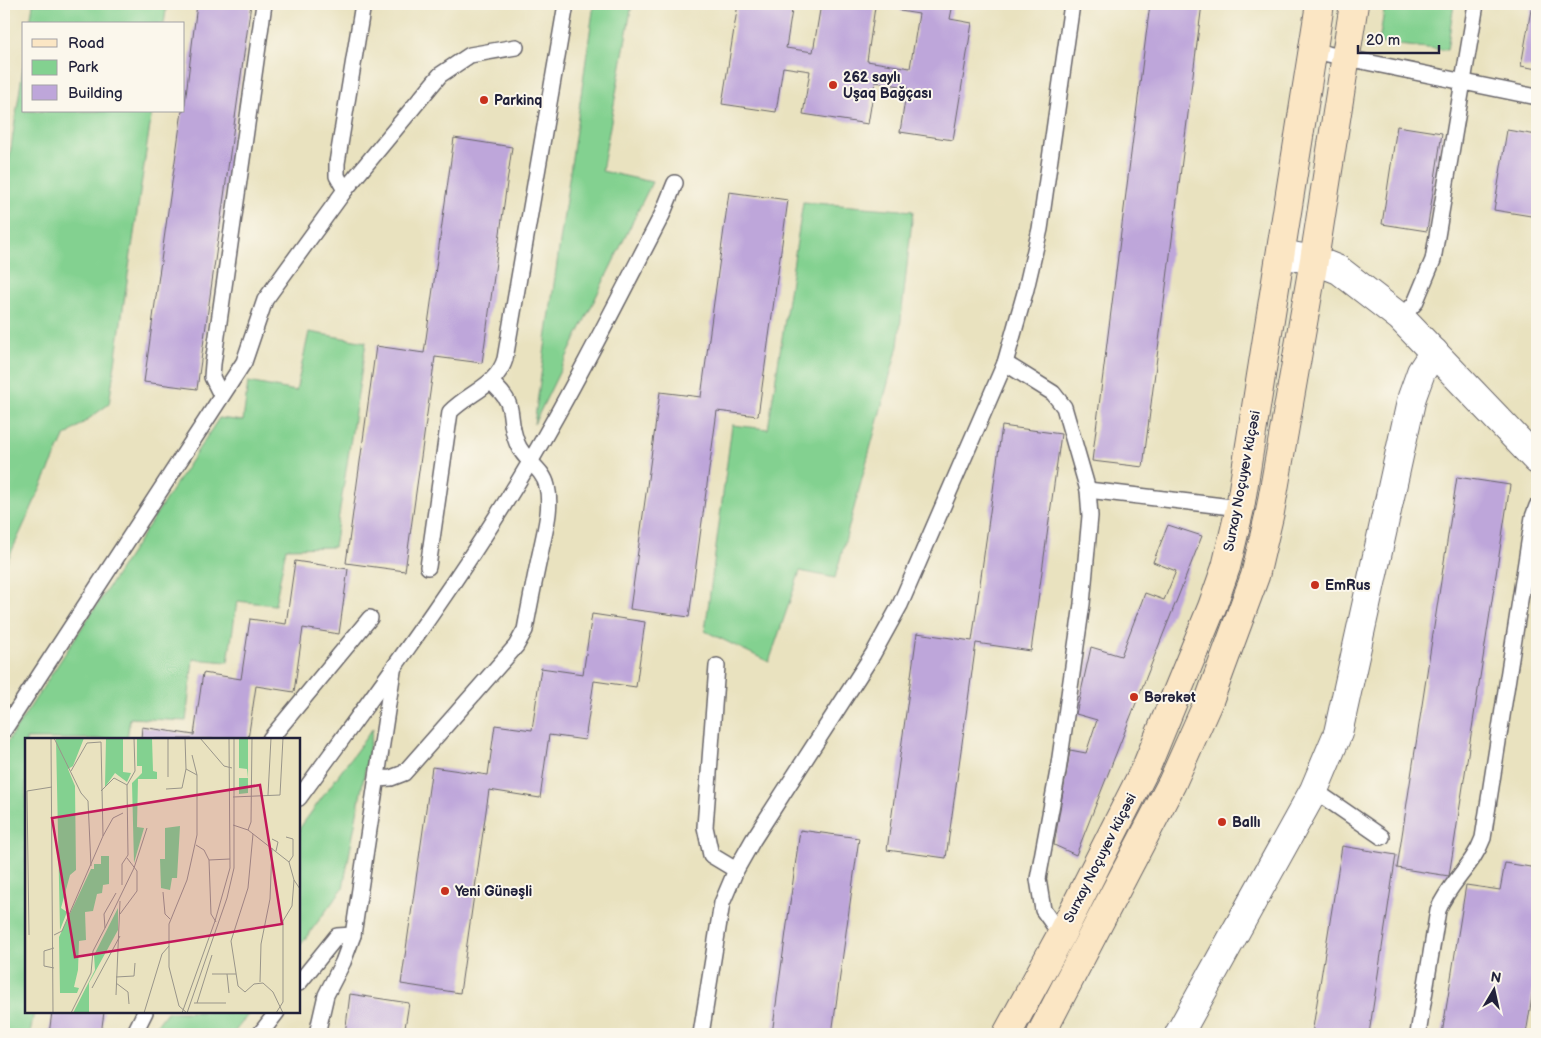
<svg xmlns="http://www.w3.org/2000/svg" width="1541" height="1038" viewBox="0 0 1541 1038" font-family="'Balsamiq Sans',sans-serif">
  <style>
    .green { fill: #83d190; stroke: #527a66 }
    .building { fill: #bea6da }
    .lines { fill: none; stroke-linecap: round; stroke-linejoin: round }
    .lane-casing { stroke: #686569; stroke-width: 18 }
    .street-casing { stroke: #686569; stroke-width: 30 }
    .secondary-casing { stroke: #686569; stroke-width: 30 }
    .lane { stroke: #fff; stroke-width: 15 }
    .street { stroke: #fff; stroke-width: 28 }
    .secondary { stroke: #fbe6c4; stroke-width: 28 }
    .poi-dot { fill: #c8321e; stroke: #fbf7ec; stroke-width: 2 }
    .labels { text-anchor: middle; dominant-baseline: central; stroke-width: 4; stroke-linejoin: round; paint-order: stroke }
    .poi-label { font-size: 14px; font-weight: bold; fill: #22223b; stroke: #fbf7ec; text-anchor: start }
    .street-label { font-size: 14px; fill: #22223b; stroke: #fbf7ec }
    .inset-road { fill: none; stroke: #99958a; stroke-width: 1 }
    .view { fill: #c2185b; fill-opacity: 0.15; stroke: #c2185b; stroke-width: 2.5 }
    .inset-edge { fill: none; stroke: #22223b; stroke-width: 2.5 }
  </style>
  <rect width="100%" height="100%" fill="#fbf7ec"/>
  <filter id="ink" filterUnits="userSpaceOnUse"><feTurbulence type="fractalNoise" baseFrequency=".02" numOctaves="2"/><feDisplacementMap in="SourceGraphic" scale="10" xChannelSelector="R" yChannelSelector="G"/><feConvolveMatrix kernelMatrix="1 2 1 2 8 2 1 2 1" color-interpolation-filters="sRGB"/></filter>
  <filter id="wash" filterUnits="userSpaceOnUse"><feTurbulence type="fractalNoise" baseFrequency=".0096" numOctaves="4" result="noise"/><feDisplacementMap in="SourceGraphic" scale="20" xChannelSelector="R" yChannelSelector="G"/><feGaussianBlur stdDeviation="1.12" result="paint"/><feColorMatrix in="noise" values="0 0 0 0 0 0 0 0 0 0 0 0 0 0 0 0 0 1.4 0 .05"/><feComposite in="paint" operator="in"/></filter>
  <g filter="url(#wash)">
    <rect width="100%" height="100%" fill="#e9e2bf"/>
    <!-- green -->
    <g class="green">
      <polygon points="33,4 167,4 164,24 30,24"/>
      <polygon points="594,4 632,4 602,171 652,182 534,424"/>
      <polygon points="1385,4 1454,4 1447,50 1379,43"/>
      <polygon points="24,62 24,111 152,111 109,404 64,437 4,568 4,194"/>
      <polygon points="803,202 913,211 898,346 835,578 800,571 769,662 705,631 732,425 768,429"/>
      <polygon points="309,332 366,342 334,547 286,548 275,605 237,601 228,662 193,659 186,721 130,718 127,739 26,739 26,1012 34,1012 30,1034 4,1034 4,747 219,418 243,421 248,382 296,391"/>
      <polygon points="373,728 343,888 299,947 299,829"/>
      <polygon points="167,1012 250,1012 233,1034 150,1034"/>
    </g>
    <g id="blocks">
      <!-- building -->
      <g class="building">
        <polygon points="197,4 251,4 197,389 144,382 182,111 184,111"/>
        <polygon points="738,4 793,4 786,48 813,52 821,4 852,4 875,7 867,61 910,68 919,14 900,11 902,4 953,4 950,19 972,23 953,140 900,132 907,87 875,82 868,124 803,114 810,71 783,67 776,112 722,104"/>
        <polygon points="1150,4 1202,4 1143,467 1092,461"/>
        <polygon points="1532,4 1537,4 1537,69 1521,66"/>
        <polygon points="1397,126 1442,133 1427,231 1382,224"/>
        <polygon points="1507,130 1537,135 1537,217 1494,210"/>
        <polygon points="454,138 512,147 482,363 435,357 405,571 346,563 376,346 424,353"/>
        <polygon points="729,192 788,200 758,416 717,411 689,617 630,609 660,392 701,397"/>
        <polygon points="1002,426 1061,434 1031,651 976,643 946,858 887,850 917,633 972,641"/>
        <polygon points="1457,477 1510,485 1449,876 1397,868"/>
        <polygon points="1168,525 1202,536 1076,855 1054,845 1070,750 1086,753 1097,720 1076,714 1091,647 1121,656 1145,593 1164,600 1176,571 1153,562"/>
        <polygon points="295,561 348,569 339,634 303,628 294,692 256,686 248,739 141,739 142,727 194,735 203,673 241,679 250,619 286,624"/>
        <polygon points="592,614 645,622 636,687 594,681 585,740 549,735 540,798 489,790 460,993 401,984 432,767 488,775 495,725 532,730 541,668 583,674"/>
        <polygon points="800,830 859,838 832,1034 772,1034"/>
        <polygon points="1342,846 1396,855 1369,1034 1312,1034"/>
        <polygon points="1505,863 1537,868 1537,966 1526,1034 1442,1034 1466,885 1500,890"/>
        <polygon points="350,994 409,1003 404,1034 345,1034"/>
        <polygon points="52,1012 104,1012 101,1034 49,1034"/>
      </g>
    </g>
  </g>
  <g filter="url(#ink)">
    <use href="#blocks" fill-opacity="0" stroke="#686569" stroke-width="1"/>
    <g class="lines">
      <!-- lane casing -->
      <g class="lane-casing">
        <g id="lane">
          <polyline points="1313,51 1537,97"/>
          <polyline points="345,190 440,75 470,55 516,47"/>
          <polyline points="1401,318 1415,303 1433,260 1476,4"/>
          <polyline points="1005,363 1053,393 1064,407 1088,490 1090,516 1082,604 1058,771 1038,879 1043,910 1063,938"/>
          <polyline points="221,395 212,377 213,364 264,4"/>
          <polyline points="1088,490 1240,508"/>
          <path d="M 428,567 L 450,412 C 468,393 497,386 505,359 L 566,4"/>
          <polyline points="717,666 705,827 711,855 736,870"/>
          <polyline points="4,730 244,362 265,300 345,190 337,176 337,163 363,4"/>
          <polyline points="270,739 370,618"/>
          <path d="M 377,779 L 391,778 L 404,773 L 516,646 L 525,630 C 530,603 535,577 541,550 C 545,530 552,507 547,486 C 543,468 523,460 517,443 C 505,413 520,408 491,382"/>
          <polyline points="1314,790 1382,837"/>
          <path d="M 299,798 C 379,688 461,579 530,462 C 577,382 619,298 662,215 L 675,183"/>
          <polyline points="299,983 337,936 353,935"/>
          <polyline points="134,1034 145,1012"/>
          <polyline points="260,1034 277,1012"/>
          <polyline points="317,1034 326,995 343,962 353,935 393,671"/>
          <polyline points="701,1034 722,903 736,870 753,840 873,654 900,605 1005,363 1026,289 1040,229 1072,4"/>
          <path d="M 1418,1034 L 1438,910 C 1449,883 1473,866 1483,838 L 1533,517 L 1537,506"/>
        </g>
      </g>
      <!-- street casing -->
      <g class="street-casing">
        <g id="street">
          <polyline points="1281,254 1314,260 1339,270 1401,318 1537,460"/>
          <polyline points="1179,1034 1314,790 1338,733 1412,397 1421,372 1434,352"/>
        </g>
      </g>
      <!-- secondary casing -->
      <g class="secondary-casing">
        <g id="secondary">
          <polyline points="1007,1034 1060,937 1147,765 1212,607 1226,567 1240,508 1320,4"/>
          <polyline points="1041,1034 1172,783 1210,698 1255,576 1270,512 1314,260 1354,4"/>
        </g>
      </g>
      <!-- lane -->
      <use href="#lane" class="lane"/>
      <!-- street -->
      <use href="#street" class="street"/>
      <!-- secondary -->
      <use href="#secondary" class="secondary"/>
    </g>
  </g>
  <!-- markers -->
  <g class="poi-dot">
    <circle cx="833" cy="85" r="5"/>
    <circle cx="484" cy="100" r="5"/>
    <circle cx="1315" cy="585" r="5"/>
    <circle cx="1134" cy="697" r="5"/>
    <circle cx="1222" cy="822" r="5"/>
    <circle cx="445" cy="891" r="5"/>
  </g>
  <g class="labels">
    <!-- poi labels -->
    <g class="poi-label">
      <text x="843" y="77">262 saylı<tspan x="843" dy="16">Uşaq Bağçası</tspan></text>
      <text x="494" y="100">Parkinq</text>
      <text x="1325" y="585">EmRus</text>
      <text x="1144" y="697">Bərəkət</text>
      <text x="1232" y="822">Ballı</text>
      <text x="455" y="891">Yeni Günəşli</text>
    </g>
    <!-- street labels -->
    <g class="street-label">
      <text transform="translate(1242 481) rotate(-79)">Surxay Noçuyev küçəsi</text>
      <text transform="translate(1100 858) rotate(-63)">Surxay Noçuyev küçəsi</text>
    </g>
  </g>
  <!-- overview -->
  <g transform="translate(25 738)">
    <rect width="275" height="275" fill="#e9e2bf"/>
    <path d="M 31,0 L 59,0 L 48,28 L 43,31 L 50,48 L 51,132 L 45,137 L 36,170 L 42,174 L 35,192 ZM 81,0 L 98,0 L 98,34 L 106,35 L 102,44 L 90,35 L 80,49 ZM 112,0 L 127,0 L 128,33 L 132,34 L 132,41 L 113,41 L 112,89 L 119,90 L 109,125 L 107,45 L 117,35 L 117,28 L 112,28 ZM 214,0 L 223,0 L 223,55 L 214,56 L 214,40 L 223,40 L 222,31 L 214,30 ZM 155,88 L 152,140 L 147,140 L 145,152 L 136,150 L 135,121 L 140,121 L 140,90 ZM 76,118 L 84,118 L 84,146 L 78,147 L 77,155 L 72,156 L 68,173 L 60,174 L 61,202 L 54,203 L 53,232 L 49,249 L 54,250 L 52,255 L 35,255 L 34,199 L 66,131 L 69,131 L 69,126 L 76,126 ZM 93,170 L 93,192 L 64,245 L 64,275 L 48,275 L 70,232 L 69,217 Z" fill="#83d190"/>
    <path class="inset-road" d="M 26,0 L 28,275M 29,0 L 56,55 L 63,63 L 66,128M 143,0 L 143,39M 160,0 L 161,31 L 172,37 L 172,97 L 162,142 L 144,186 L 144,229 L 154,268 L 162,275M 175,0 L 199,28 L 207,30M 167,17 L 172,37M 141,51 L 157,50 L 161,31M 76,53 L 89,40 L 102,47M 243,57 L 246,0M 208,59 L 255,57 L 258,0M 208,87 L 223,92 L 264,124 L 269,142 L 275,151M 223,92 L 226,84 L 227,0M 228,96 L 223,150 L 206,203 L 213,248 L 220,254 L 229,246 L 238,245 L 248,254 L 258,275M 78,98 L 88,80 L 98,75M 261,99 L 268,101 L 268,118 L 264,124M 247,101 L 253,104 L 251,113M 171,107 L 179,112 L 184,122 L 186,176 L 191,184M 184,122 L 205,121M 97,147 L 97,126 L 103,117 L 102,47 L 110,33 L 109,0M 138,154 L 140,176 L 145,181M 95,176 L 112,153 L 112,133 L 102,120M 80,190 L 109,130 L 122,90M 4,197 L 2,53 L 27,49M 29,197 L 37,193 L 78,98 L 76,4 L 62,5 L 46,33M 275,227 L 275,275M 29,230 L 19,228 L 19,213 L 29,210M 187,236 L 211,236M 202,236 L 204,255M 91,239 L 109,238 L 110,225M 235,244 L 236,206 L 245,161 L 247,110M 91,245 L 103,254 L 104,266M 67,250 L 95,198M 91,257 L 95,163M 169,265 L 201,265M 172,265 L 187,217M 46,275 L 66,235 L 68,213 L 80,190 L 79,176 L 91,155M 119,275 L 137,216 L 144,208M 157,275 L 190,183 L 205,130 L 204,0M 162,275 L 202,160 L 209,130 L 209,0M 251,275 L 258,264 L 258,183 L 267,168 L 269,142"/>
    <path class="view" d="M 235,47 L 257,186 L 50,219 L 27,80 Z"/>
    <rect width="275" height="275" class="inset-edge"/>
  </g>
  <!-- margin -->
  <rect width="1541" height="1038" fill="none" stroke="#fbf7ec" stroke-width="20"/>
  <!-- legend -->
  <rect x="22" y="22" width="162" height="90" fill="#fbf7ec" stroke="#a4a2a5"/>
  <rect x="32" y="39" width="25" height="8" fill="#fbe6c4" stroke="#a4a2a5"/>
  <text x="68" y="48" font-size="15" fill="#22223b">Road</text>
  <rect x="32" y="60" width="25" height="15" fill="#83d190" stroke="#a4a2a5"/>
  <text x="68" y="72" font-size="15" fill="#22223b">Park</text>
  <rect x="32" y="85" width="25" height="15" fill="#bea6da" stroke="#a4a2a5"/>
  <text x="68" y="98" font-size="15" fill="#22223b">Building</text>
  <!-- north arrow -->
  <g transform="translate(1494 990) rotate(9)" stroke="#fbf7ec" stroke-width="4" paint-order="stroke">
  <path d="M0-4L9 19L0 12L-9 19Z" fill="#22223b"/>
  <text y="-8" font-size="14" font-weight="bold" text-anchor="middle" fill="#22223b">N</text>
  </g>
  <!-- scale -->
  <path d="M1358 45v8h81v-8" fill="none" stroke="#22223b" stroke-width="2.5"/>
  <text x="1366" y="45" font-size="15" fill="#22223b" stroke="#fbf7ec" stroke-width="4" paint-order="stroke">20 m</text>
</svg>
